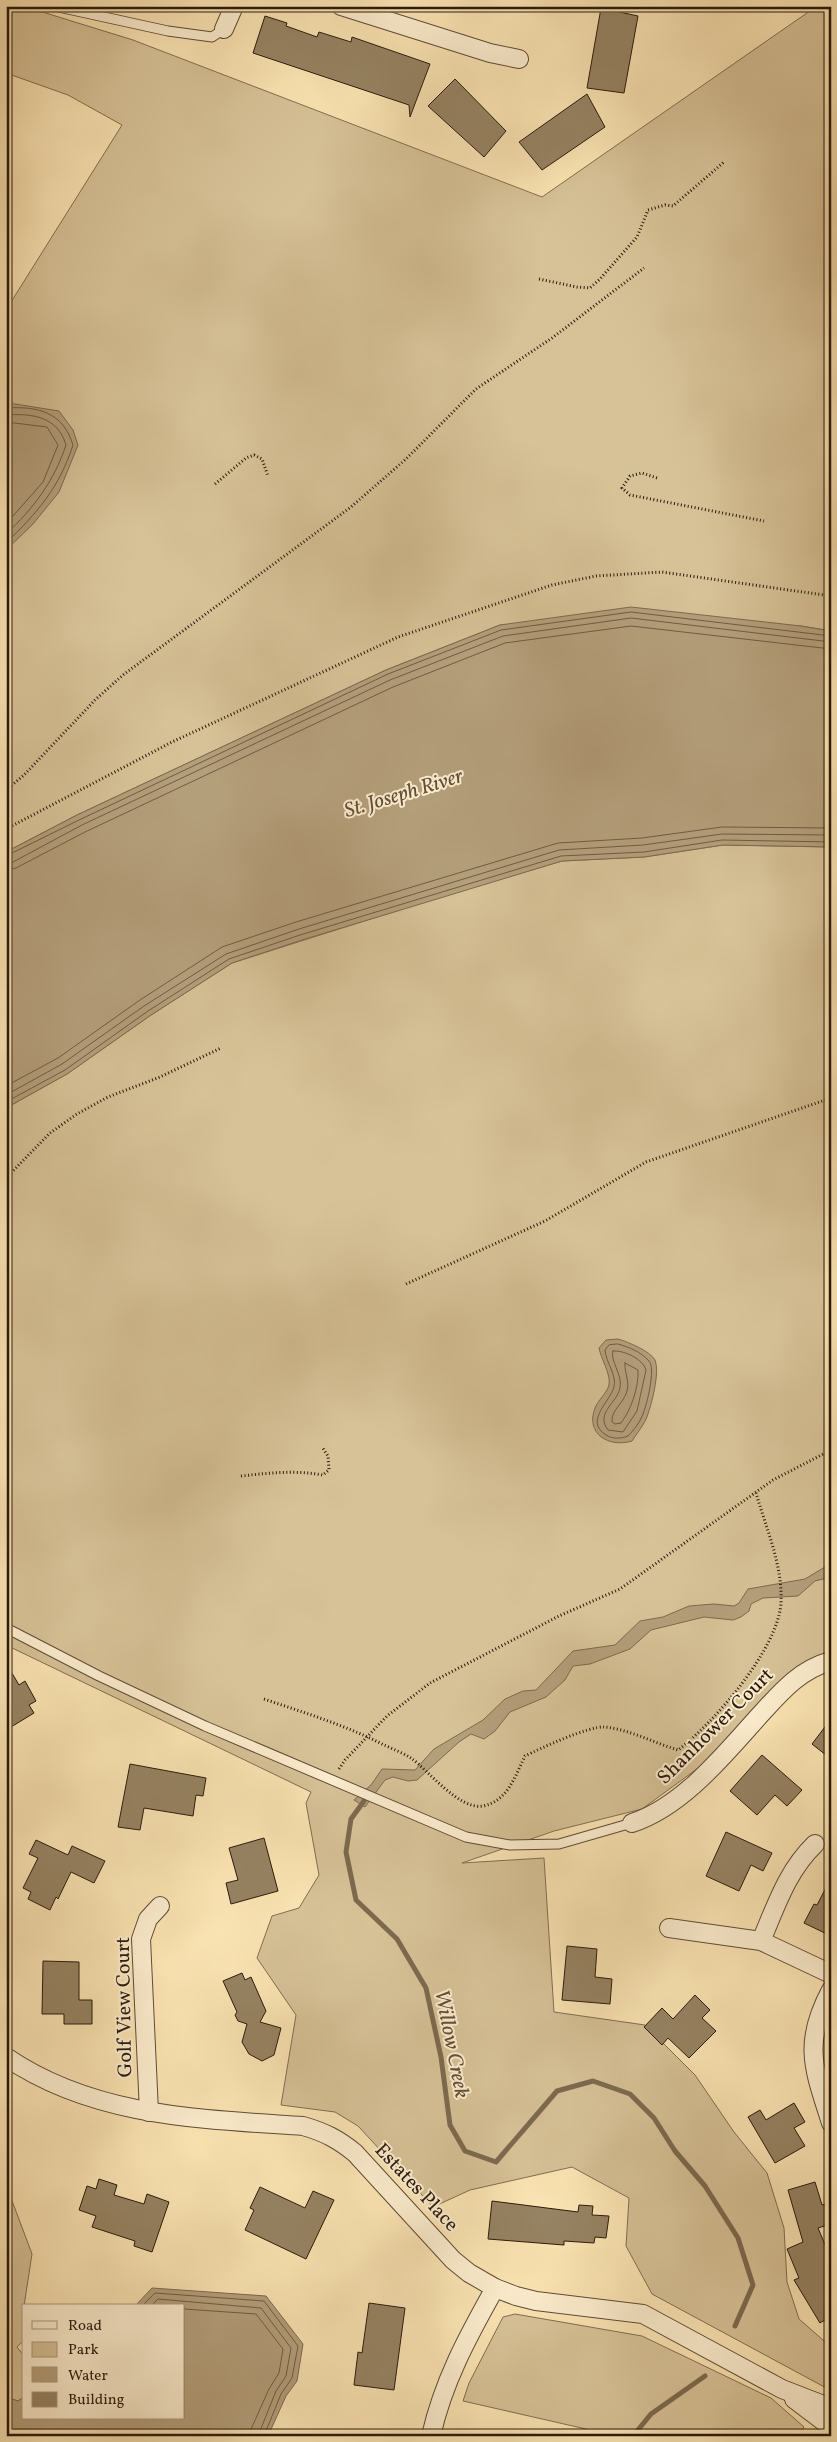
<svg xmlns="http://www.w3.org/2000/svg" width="837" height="2442" viewBox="0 0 837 2442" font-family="Vollkorn,serif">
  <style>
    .green { fill: #d7c297; stroke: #806e52 }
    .water { fill: #b49f7b; stroke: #7c6a4f }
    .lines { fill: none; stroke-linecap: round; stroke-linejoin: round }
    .shore { stroke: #6e5c44; stroke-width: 1 }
    .stream { stroke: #7c6a4f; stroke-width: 5 }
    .building { fill: #968363; stroke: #291a0d }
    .service-casing { stroke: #5e4c36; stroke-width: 11 }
    .minor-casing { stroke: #5e4c36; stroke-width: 20 }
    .path { stroke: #291a0d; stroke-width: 3; stroke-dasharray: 1 2.5; stroke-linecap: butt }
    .service { stroke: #fcedce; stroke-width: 9 }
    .minor { stroke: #fcedce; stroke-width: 18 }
    .labels { text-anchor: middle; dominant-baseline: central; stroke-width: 4; stroke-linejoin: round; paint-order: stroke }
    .street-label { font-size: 20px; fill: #291a0d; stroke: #fcedce }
    .water-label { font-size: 21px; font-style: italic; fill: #614f39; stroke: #fcedce }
  </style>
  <rect width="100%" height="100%" fill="#fbe4b3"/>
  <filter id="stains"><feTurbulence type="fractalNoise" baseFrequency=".004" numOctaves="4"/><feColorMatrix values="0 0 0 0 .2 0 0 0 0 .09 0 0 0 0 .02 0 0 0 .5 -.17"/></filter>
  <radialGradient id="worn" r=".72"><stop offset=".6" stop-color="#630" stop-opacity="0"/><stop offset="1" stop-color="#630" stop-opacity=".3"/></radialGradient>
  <!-- green -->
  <g class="green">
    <polygon points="6,6 23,6 133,40 542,197 817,6 831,6 831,631 801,626 500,625 386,670 77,815 6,852 6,310 122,125 68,95 6,73"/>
    <polygon points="723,845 831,847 831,1661 738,1739 642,1809 554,1831 462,1863 544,1858 554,2012 645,2025 695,2075 734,2132 767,2173 784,2228 787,2282 799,2319 831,2347 830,2390 652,2294 626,2246 629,2198 572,2167 470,2190 433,2207 358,2126 335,2112 281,2105 296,2015 257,1958 272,1916 299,1908 319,1875 306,1803 311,1792 6,1645 6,1108 67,1074 151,1015 232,963 449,894 562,861 644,857"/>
    <polygon points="11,2198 32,2254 24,2306 24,2340 17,2347 24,2356 24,2397 18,2401 6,2397 6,2199"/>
    <polygon points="515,2314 642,2336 771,2398 804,2427 799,2436 585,2436 586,2429 463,2401 469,2383 503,2317"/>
  </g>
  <!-- water -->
  <g class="water">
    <polygon points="9,403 59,411 73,430 78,445 59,492 33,524 6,550 6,404"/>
    <polygon points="631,607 801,626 831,631 831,847 723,845 644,857 562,861 302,940 232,963 151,1015 67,1074 6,1108 6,852 77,815 386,670 500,625"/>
    <path d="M 618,1339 C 628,1342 650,1351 655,1360 C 660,1372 652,1402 648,1414 C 645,1424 637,1433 632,1441 C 609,1448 585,1434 595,1408 C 598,1400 607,1393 609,1385 C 611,1374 601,1359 599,1348 L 606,1340 Z"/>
    <polygon points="831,1566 831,1577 815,1581 798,1596 763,1598 751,1604 749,1611 741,1617 733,1620 704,1617 651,1630 630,1649 590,1664 573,1666 565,1680 546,1697 510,1712 495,1731 484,1739 471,1734 459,1742 417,1780 408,1781 393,1777 385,1780 365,1807 354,1800 371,1785 382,1769 415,1770 434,1749 483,1720 505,1699 523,1691 536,1690 573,1651 615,1645 640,1621 663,1617 689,1606 714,1604 734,1606 739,1603 748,1589 805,1579 825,1567"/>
    <polygon points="152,2288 266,2296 303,2344 297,2381 286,2396 268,2436 6,2436 6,2397 18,2401 24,2397 24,2418 184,2418 184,2306 135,2306"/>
  </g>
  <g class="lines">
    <!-- shore -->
    <g class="shore">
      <path d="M 6,408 C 38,406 63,412 73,445 C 59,488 38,512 6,543"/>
      <path d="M 6,415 C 33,413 58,417 66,445 C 54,481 34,508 6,534"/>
      <polyline points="6,422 47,427 58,445 43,482 6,524"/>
      <polyline points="6,856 79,820 388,674 501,630 631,612 831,636"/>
      <polyline points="6,863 13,862 82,825 390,680 503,636 631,618 831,642"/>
      <polyline points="6,870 16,868 85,832 393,687 505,643 631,626 831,649"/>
      <polyline points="6,1086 58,1058 140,1000 222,947 296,922 558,843 642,838 722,827 831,828"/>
      <polyline points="6,1095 62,1064 144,1006 226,954 299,929 559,850 643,845 722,834 831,835"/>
      <polyline points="6,1102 65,1070 148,1011 229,959 300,935 561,856 644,852 722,840 831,842"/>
      <path d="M 618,1344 C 629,1347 641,1352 649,1361 C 656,1368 647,1404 643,1414 C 640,1422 634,1430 628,1436 C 621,1439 612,1439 606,1435 C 584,1421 610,1402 614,1387 C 617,1375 606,1363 605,1350 L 609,1345 Z"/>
      <path d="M 613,1351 C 624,1350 643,1359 646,1370 L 637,1411 L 623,1432 L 608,1430 C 595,1413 617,1403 620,1388 C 623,1375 609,1359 613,1351 Z"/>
      <path d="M 625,1363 L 638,1370 C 639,1387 631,1410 621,1423 L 615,1424 L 612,1422 C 611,1411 622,1404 626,1394 C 631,1383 624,1373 625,1363 Z"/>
      <polyline points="142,2306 155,2293 264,2301 298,2346 292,2378 281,2394 264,2436"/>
      <polyline points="151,2306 158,2299 261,2308 291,2348 286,2376 276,2391 258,2436"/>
      <polyline points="184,2309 256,2314 283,2349 279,2373 269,2389 252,2427 250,2436"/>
    </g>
    <!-- stream -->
    <g class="stream">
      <polyline points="364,1801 351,1819 346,1852 356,1900 397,1939 426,1988 441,2057 450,2125 465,2151 496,2162 557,2091 593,2081 630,2094 654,2118 675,2151 705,2186 738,2238 753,2285 735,2326"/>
      <polyline points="633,2436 651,2414 705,2376"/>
    </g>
  </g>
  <!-- building -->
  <g class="building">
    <polygon points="601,8 638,16 624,93 587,88"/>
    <polygon points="265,16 287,23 286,26 317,37 319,32 351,42 352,37 430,64 410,117 409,105 253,53"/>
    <polygon points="455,79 506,131 484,157 428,106"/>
    <polygon points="587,94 605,127 542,170 519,142"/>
    <polygon points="6,1663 19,1685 25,1681 36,1701 29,1705 34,1713 6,1730"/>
    <polygon points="831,1719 831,1759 812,1744"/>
    <polygon points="762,1755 802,1790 787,1806 775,1795 757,1815 730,1791"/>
    <polygon points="130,1764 206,1778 203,1796 196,1795 193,1816 144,1808 140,1830 118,1827"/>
    <polygon points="726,1832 772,1853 763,1871 751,1865 739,1891 706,1876"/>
    <polygon points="264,1838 278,1891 231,1904 226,1883 238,1880 229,1848"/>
    <polygon points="36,1840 68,1855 72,1846 105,1861 94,1883 71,1872 58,1899 56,1897 50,1910 28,1899 31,1892 23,1888 38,1858 29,1854"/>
    <polygon points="831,1878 831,1936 804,1923 814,1904 817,1905"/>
    <polygon points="567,1946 597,1949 595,1977 612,1979 610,2004 562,2000"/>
    <polygon points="43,1961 79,1962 79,2000 92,2000 92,2024 64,2024 64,2014 42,2014"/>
    <polygon points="242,1973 245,1980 251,1977 266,2011 260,2022 281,2028 274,2055 262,2061 249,2054 242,2042 247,2024 238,2021 235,2015 237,2012 223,1981"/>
    <polygon points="695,1995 710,2010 702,2018 716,2031 689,2058 668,2038 662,2045 644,2027 662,2008 673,2019"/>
    <polygon points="794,2103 805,2122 794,2128 805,2146 775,2163 748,2117 760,2110 766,2120"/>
    <polygon points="99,2179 117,2185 114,2195 144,2204 147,2194 169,2202 152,2252 134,2246 135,2241 92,2227 96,2216 79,2210 87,2186 96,2189"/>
    <polygon points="815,2182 822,2205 831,2202 831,2224 818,2228 831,2259 831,2316 820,2323 794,2280 799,2278 787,2249 803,2242 788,2190"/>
    <polygon points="260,2187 305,2208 313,2191 334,2200 306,2259 245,2230 254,2210 250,2208"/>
    <polygon points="492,2201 578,2212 579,2205 593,2206 592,2215 609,2216 606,2238 595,2237 594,2243 564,2241 564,2245 488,2239"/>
    <polygon points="369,2303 405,2308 394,2390 354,2385 358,2352 362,2353"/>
  </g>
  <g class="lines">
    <!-- service casing -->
    <g class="service-casing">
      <g id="service">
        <polyline points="54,6 168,31 212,37 224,29"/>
        <polyline points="6,1628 99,1676 205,1726 466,1837 510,1845 559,1844 632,1823"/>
      </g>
    </g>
    <!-- minor casing -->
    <g class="minor-casing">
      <g id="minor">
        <polyline points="341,6 490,53 519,59"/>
        <polyline points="224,29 234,6"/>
        <path d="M 632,1823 C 682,1807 724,1755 759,1716 C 781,1692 799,1670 831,1661"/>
        <polyline points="669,1928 761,1941 831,1974"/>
        <path d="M 761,1941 C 776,1906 787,1871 815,1844"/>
        <path d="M 831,1990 C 802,2044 814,2069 831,2123"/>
        <path d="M 6,2057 C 94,2117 200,2119 303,2126 C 324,2132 338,2139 355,2153 L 453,2260 L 469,2273 L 495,2288 L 516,2296 L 536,2301 L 643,2314 L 782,2389 L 831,2408"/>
        <polyline points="149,2112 141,1939 148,1919 160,1906"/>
        <polyline points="794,2399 831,2427"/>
        <path d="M 431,2436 C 443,2382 468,2336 495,2288"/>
      </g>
    </g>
    <!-- path -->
    <g class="path">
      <polyline points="539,279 577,287 590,288 600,279 637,237 648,210 665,205 673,206 724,162"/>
      <polyline points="657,478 642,473 630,476 622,488 630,495 764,521"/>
      <polyline points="215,484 246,458 254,455 262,459 268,476"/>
      <polyline points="6,790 24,775 95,700 123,675 351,507 406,459 476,389 552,338 644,268"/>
      <polyline points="6,829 172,742 398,637 552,585 596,576 662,572 831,596"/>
      <polyline points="6,1178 50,1133 77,1114 108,1097 160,1077 221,1048"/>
      <polyline points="406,1284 545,1221 646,1162 831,1098"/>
      <path d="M 241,1476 C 269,1473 295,1470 323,1475 L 329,1470 L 328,1456 L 322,1447"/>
      <path d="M 264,1699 C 305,1713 345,1725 384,1745 C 393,1749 403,1753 411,1758 C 429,1771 459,1810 483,1806 C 508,1801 515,1776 525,1756 C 541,1748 589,1726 604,1727 C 629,1729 654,1743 678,1750 C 714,1723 778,1649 781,1603 C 783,1566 766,1528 756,1493"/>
      <polyline points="339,1769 345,1760 387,1716 430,1683 559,1616 620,1589 773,1480 831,1450"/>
    </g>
    <!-- service -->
    <use href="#service" class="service"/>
    <!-- minor -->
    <use href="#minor" class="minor"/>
  </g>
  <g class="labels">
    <!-- street labels -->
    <g class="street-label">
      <text transform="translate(716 1727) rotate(-45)">Shanhower Court</text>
      <text transform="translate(125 2007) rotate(-91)">Golf View Court</text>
      <text transform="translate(416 2188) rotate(47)">Estates Place</text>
    </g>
    <!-- water labels -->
    <g class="water-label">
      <text transform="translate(404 794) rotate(-17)">St. Joseph River</text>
      <text transform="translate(451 2044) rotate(79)">Willow Creek</text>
    </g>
  </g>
  <!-- margin -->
  <rect width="837" height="2442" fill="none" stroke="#fbe4b3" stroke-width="25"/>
  <rect x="8" y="8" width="822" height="2427" fill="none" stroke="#291a0d" stroke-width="2.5"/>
  <rect x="12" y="12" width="812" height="2417" fill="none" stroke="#291a0d"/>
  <!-- legend -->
  <rect x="22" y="2304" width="162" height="115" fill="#fcedce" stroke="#a89981"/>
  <rect x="32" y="2321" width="25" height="8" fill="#fcedce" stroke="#a89981"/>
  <text x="68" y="2330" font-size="15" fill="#291a0d">Road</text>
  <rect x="32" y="2342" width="25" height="15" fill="#d7c297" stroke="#a89981"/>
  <text x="68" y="2354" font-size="15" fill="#291a0d">Park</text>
  <rect x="32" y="2367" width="25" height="15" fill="#b49f7b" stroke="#a89981"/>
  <text x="68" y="2380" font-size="15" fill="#291a0d">Water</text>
  <rect x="32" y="2392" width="25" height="15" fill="#968363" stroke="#a89981"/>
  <text x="68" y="2404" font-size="15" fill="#291a0d">Building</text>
  <rect width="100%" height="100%" filter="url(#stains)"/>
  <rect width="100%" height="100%" fill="url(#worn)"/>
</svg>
